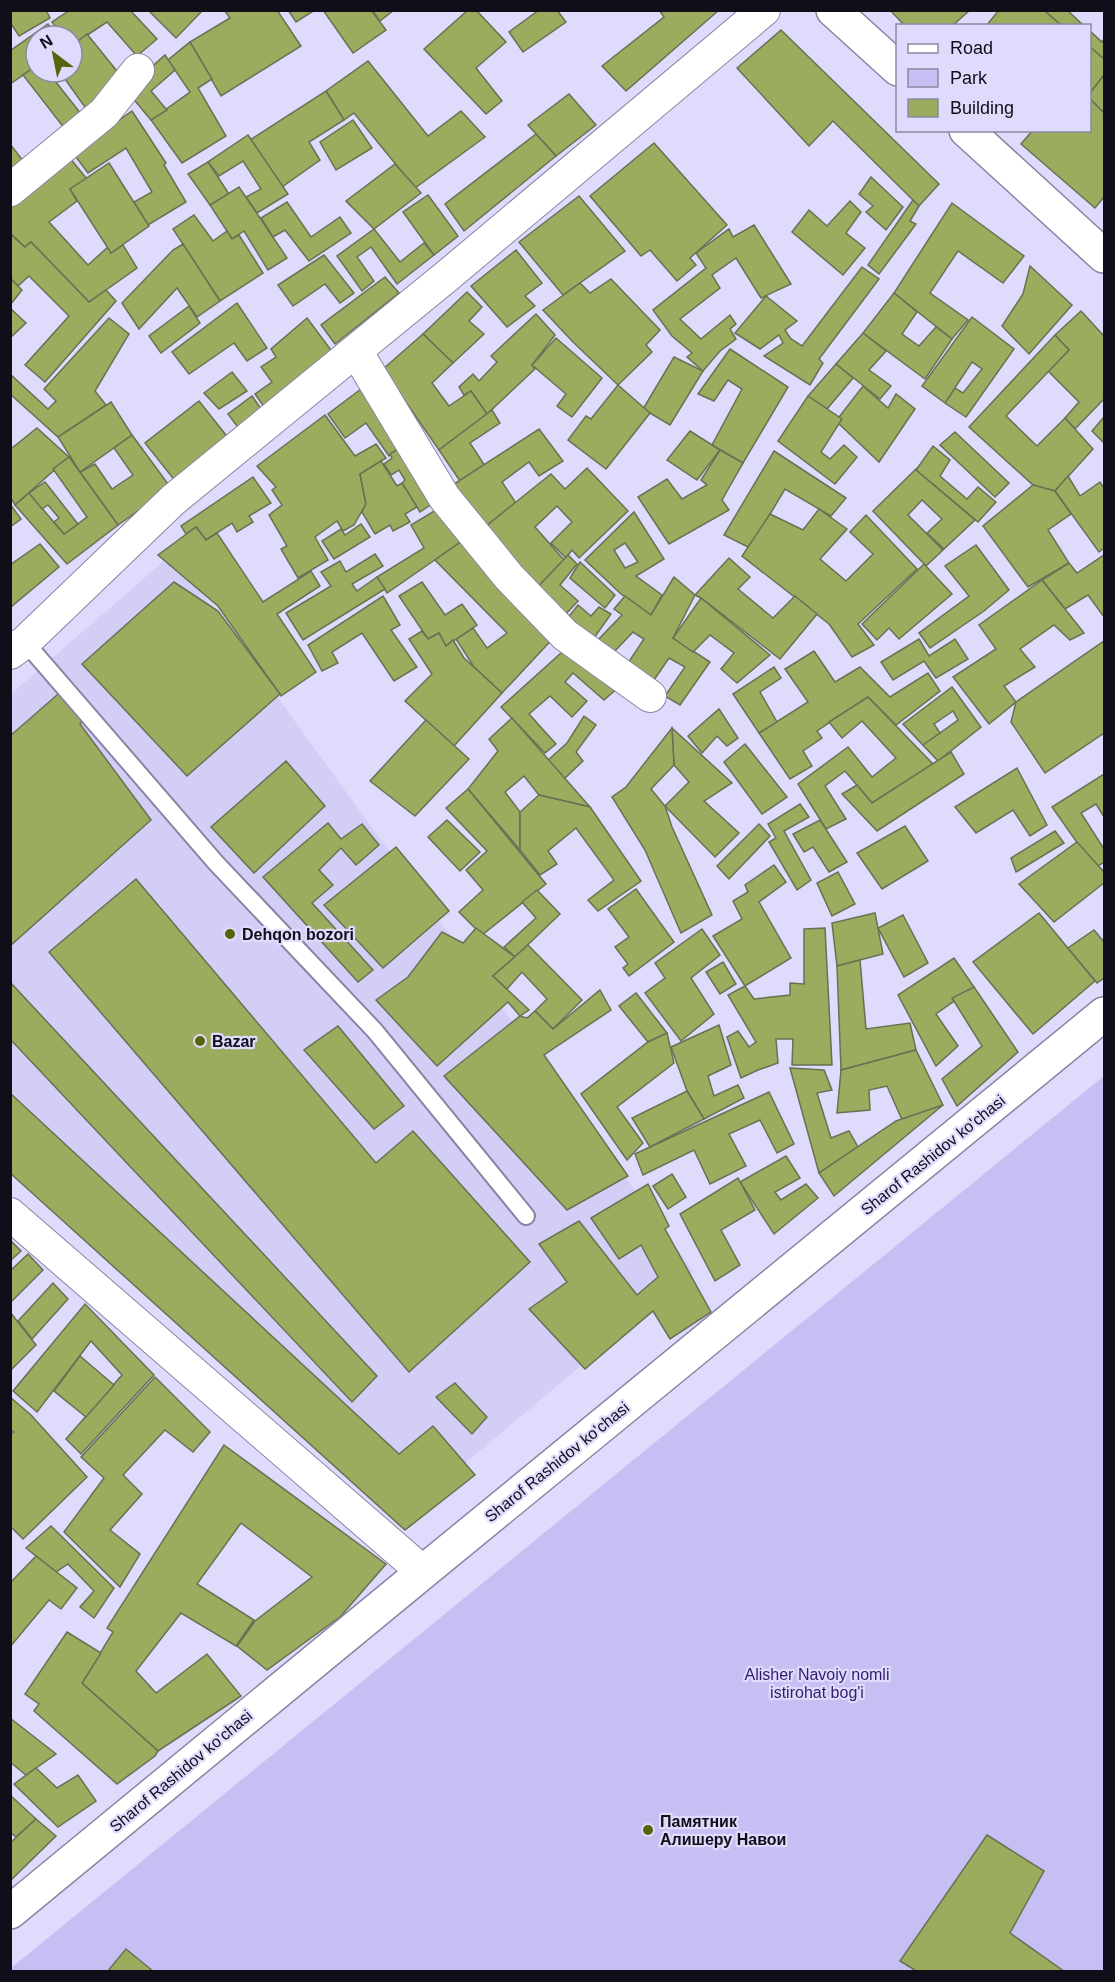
<svg xmlns="http://www.w3.org/2000/svg" width="1115" height="1982" viewBox="0 0 1115 1982" font-family="Arial,sans-serif">
  <style>
    .built { fill: #d2cef6 }
    .green { fill: #c5bff3 }
    .building { fill: #9bac5e; stroke: #697053; stroke-width: 1.5; fill-rule: evenodd }
    .lines { fill: none; stroke-linecap: round; stroke-linejoin: round }
    .service-casing { stroke: #8885a3; stroke-width: 20 }
    .minor-casing { stroke: #8885a3; stroke-width: 34 }
    .tertiary-casing { stroke: #8885a3; stroke-width: 36 }
    .primary-casing { stroke: #8885a3; stroke-width: 36 }
    .service { stroke: #fff; stroke-width: 16 }
    .minor { stroke: #fff; stroke-width: 32 }
    .tertiary { stroke: #fff; stroke-width: 33 }
    .primary { stroke: #fff; stroke-width: 33 }
    .poi-dot { fill: #576409; stroke: #dfdbfc; stroke-width: 2 }
    .labels { text-anchor: middle; dominant-baseline: central; stroke-width: 4.5; stroke-linejoin: round; paint-order: stroke }
    .poi-label { font-size: 16px; font-weight: bold; fill: #0f0e19; stroke: #dfdbfc; text-anchor: start }
    .street-label { font-size: 16px; fill: #0f0e19; stroke: #dfdbfc }
    .park-label { font-size: 16px; fill: #331b6e; stroke: #dfdbfc }
  </style>
  <rect width="100%" height="100%" fill="#dfdbfc"/>
  <!-- built -->
  <polygon class="built" points="173,553 693,1271 404,1515 11,1173 10,695"/>
  <!-- green -->
  <polygon class="green" points="1104,1076 1104,1971 11,1972 11,1968"/>
  <!-- building -->
  <g class="building">
    <polygon points="10,10 46,10 50,18 19,36 10,22"/>
    <polygon points="70,10 130,10 157,39 137,56 107,22 72,45 72,36 63,36 52,22"/>
    <polygon points="148,10 203,10 176,38"/>
    <polygon points="224,10 277,10 301,46 221,96 190,42 230,18"/>
    <polygon points="288,10 315,10 296,22"/>
    <polygon points="323,10 371,10 386,30 353,53"/>
    <polygon points="372,10 394,10 380,21"/>
    <polygon points="468,10 476,10 506,42 476,68 502,101 486,114 424,49"/>
    <polygon points="539,10 557,10 566,22 523,52 509,32"/>
    <polygon points="659,10 719,10 626,91 602,66 664,17"/>
    <polygon points="890,10 970,10 952,26 905,26"/>
    <polygon points="999,10 1044,10 1062,26 986,26"/>
    <polygon points="1044,10 1067,10 1084,26 1062,26"/>
    <polygon points="48,24 56,36 36,36 36,66 10,84 10,51"/>
    <polygon points="781,30 939,184 919,206 833,121 809,146 737,68"/>
    <polygon points="1090,31 1102,42 1104,39 1104,59 1090,47"/>
    <polygon points="87,34 125,81 92,117 60,72 72,72 72,46"/>
    <polygon points="190,42 212,79 198,88 226,136 182,163 151,120 190,92 168,60"/>
    <polygon points="1090,47 1104,59 1104,75 1090,93"/>
    <polygon points="165,55 175,70 151,91 167,110 151,120 126,90"/>
    <polygon points="368,61 428,136 461,111 485,137 415,188 354,113 344,120 326,91"/>
    <polygon points="36,66 36,72 48,72 85,119 68,133 23,75"/>
    <polygon points="1104,75 1104,113 1090,99 1090,93"/>
    <polygon points="326,91 344,120 309,142 320,160 282,187 250,140"/>
    <polygon points="569,94 596,125 556,156 528,125"/>
    <polygon points="1090,99 1104,113 1104,197 1095,208 1021,144 1033,130 1090,130"/>
    <polygon points="132,111 166,163 164,165 186,202 148,225 134,202 152,192 126,148 88,173 73,153"/>
    <polygon points="353,120 372,148 336,170 320,142"/>
    <polygon points="536,134 556,156 464,231 445,204"/>
    <polygon points="248,135 288,194 257,213 246,197 261,189 243,161 219,176 208,162"/>
    <polygon points="654,143 727,225 690,258 696,265 677,281 650,250 641,256 590,196"/>
    <polygon points="10,144 28,167 10,181"/>
    <polygon points="69,157 87,179 70,189 77,201 49,222 88,265 108,247 111,253 123,245 137,268 89,302 31,242 25,247 10,233 10,201"/>
    <polygon points="208,162 229,194 210,205 188,174"/>
    <polygon points="109,163 149,226 111,253 70,189"/>
    <polygon points="395,164 421,193 374,229 346,201"/>
    <polygon points="871,177 903,207 886,230 866,212 873,206 859,194"/>
    <polygon points="239,187 287,258 268,270 244,231 232,239 210,205"/>
    <polygon points="428,195 458,236 434,255 403,212"/>
    <polygon points="579,196 625,251 563,295 519,242"/>
    <polygon points="913,200 919,206 910,221 916,224 879,274 868,265"/>
    <polygon points="850,201 861,212 846,233 865,248 843,275 792,232 809,210 827,226"/>
    <polygon points="287,202 311,237 340,217 351,233 309,261 285,230 273,237 261,218"/>
    <polygon points="952,203 1024,256 1003,283 958,251 930,293 968,320 952,339 894,293"/>
    <polygon points="194,215 213,241 227,231 232,239 239,235 263,273 220,301 173,229"/>
    <polygon points="754,225 791,284 761,298 736,258 712,275 720,288 680,319 701,339 730,315 736,324 730,329 736,339 720,351 703,371 687,357 692,353 672,336 653,310 706,268 696,253 729,229 733,237"/>
    <polygon points="374,229 400,262 424,243 434,255 397,284 371,247 357,257 374,281 362,291 337,256"/>
    <polygon points="10,234 25,247 31,242 89,302 106,290 116,301 45,382 25,365 69,316 29,276 18,286 10,278"/>
    <polygon points="183,244 220,301 197,317 177,288 139,329 122,303 173,250"/>
    <polygon points="516,250 542,283 525,296 535,306 507,327 471,286"/>
    <polygon points="324,255 354,293 340,303 325,284 293,306 278,285"/>
    <polygon points="1030,266 1072,305 1029,354 1002,326 1023,294"/>
    <polygon points="862,267 879,279 819,359 823,363 810,385 764,356 783,343 779,335 760,349 735,333 766,296 797,321 785,330 791,339 802,346"/>
    <polygon points="385,277 399,293 335,344 321,325"/>
    <polygon points="10,278 22,290 10,305"/>
    <polygon points="611,279 660,330 646,345 652,352 618,385 573,342 543,310 580,283 590,293"/>
    <polygon points="467,292 482,307 469,321 484,334 453,363 423,334"/>
    <polygon points="894,293 917,312 902,334 919,346 936,327 952,339 925,379 863,333"/>
    <polygon points="237,303 267,348 247,361 234,343 189,374 172,352"/>
    <polygon points="189,306 200,323 161,353 149,336"/>
    <polygon points="10,308 26,323 10,338"/>
    <polygon points="1081,311 1104,336 1104,399 1075,429 1065,418 1079,402 1048,371 1069,350 1055,335"/>
    <polygon points="536,314 555,335 532,365 535,369 487,414 471,391 464,395 459,387 473,374 479,381 497,362 491,356"/>
    <polygon points="972,317 1014,349 966,417 945,403 955,388 963,393 982,369 972,362 945,403 922,386"/>
    <polygon points="109,318 129,334 95,391 106,405 58,437 10,394 10,374 48,409 56,401 44,389"/>
    <polygon points="307,318 334,354 265,408 255,394 272,382 261,367 276,357 271,349"/>
    <polygon points="863,333 886,351 869,370 891,386 880,399 836,364"/>
    <polygon points="423,334 453,363 432,383 449,406 471,391 487,414 439,450 383,369"/>
    <polygon points="1055,335 1069,350 1006,416 1037,446 1065,418 1093,449 1055,491 1033,485 969,427"/>
    <polygon points="556,338 602,378 572,417 557,406 566,394 532,365"/>
    <polygon points="730,349 788,387 743,463 712,445 742,389 728,380 714,401 698,394"/>
    <polygon points="674,357 703,371 670,425 643,409"/>
    <polygon points="836,364 853,378 827,409 808,396"/>
    <polygon points="232,372 247,391 219,409 204,393"/>
    <polygon points="369,383 404,445 389,456 366,423 345,438 328,414"/>
    <polygon points="618,385 650,413 606,469 568,440 586,416 591,419"/>
    <polygon points="863,386 888,408 896,394 915,409 879,462 836,421"/>
    <polygon points="252,396 264,413 240,430 228,414"/>
    <polygon points="808,396 842,419 821,452 830,459 844,445 857,457 835,484 778,441"/>
    <polygon points="199,401 233,444 180,487 145,443"/>
    <polygon points="111,402 132,435 80,472 58,437"/>
    <polygon points="492,410 500,423 470,443 485,466 460,481 439,450"/>
    <polygon points="325,415 355,456 376,444 386,458 360,474 366,504 354,525 343,531 337,521 315,537 328,560 298,578 281,549 287,546 269,515 282,505 272,490 276,487 257,466"/>
    <polygon points="1104,417 1104,443 1092,431"/>
    <polygon points="37,428 69,457 15,505 10,496 10,446 12,448"/>
    <polygon points="539,429 563,461 539,476 529,462 502,482 516,503 481,530 448,488"/>
    <polygon points="690,431 720,450 697,480 667,460"/>
    <polygon points="955,432 1009,483 995,497 940,445"/>
    <polygon points="132,435 171,488 118,525 80,472 95,464 112,489 133,475 114,448"/>
    <polygon points="404,445 436,501 420,512 402,483 405,480 399,470 391,475 384,464 392,458 390,454"/>
    <polygon points="933,446 950,460 940,476 967,499 978,487 996,502 978,522 916,470"/>
    <polygon points="720,450 743,463 722,500 729,510 669,544 638,497 667,479 682,499 707,485 701,480"/>
    <polygon points="774,451 846,498 831,516 785,489 750,548 724,535"/>
    <polygon points="69,457 118,525 67,564 15,505 29,493 64,534 87,517 53,469"/>
    <polygon points="381,461 397,486 402,483 417,507 405,514 410,522 393,531 390,525 375,534 362,512 366,504 360,474"/>
    <polygon points="587,468 628,511 579,558 572,550 566,558 551,543 572,522 557,506 535,527 564,560 534,591 481,530 551,474 565,489"/>
    <polygon points="916,469 916,470 975,520 944,549 927,533 942,519 922,500 908,515 943,550 926,566 873,511"/>
    <polygon points="1068,476 1080,496 1100,482 1104,488 1104,548 1099,552 1055,491"/>
    <polygon points="253,477 271,503 249,516 253,522 237,532 232,523 206,540 196,527 186,534 181,526"/>
    <polygon points="45,482 78,524 64,534 54,522 59,518 48,505 42,509 29,493"/>
    <polygon points="1033,485 1055,491 1071,514 1048,530 1069,563 1028,587 983,526"/>
    <polygon points="10,504 21,519 10,527"/>
    <polygon points="441,507 462,541 387,593 377,577 424,548 411,525"/>
    <polygon points="819,509 847,529 820,559 846,581 873,554 850,532 866,515 917,569 858,624 874,645 852,657 829,624 742,556 770,514 803,530"/>
    <path d="M 634,512 L 664,559 L 636,576 L 662,595 L 651,615 L 621,594 L 585,560 ZM 625,543 L 638,562 L 625,568 L 614,550 Z"/>
    <polygon points="361,524 370,537 334,559 322,541 341,529 345,535"/>
    <polygon points="196,527 206,540 217,533 263,602 311,571 320,586 277,614 316,672 281,696 218,606 158,555"/>
    <polygon points="462,541 558,633 502,693 474,667 456,639 473,628 487,648 507,633 435,560"/>
    <polygon points="40,544 59,567 12,606 10,605 10,565"/>
    <polygon points="976,545 1009,590 984,611 930,648 919,633 969,596 945,566"/>
    <polygon points="375,554 383,566 352,584 357,591 377,577 385,589 303,640 286,613 331,586 321,572 340,561 346,572"/>
    <polygon points="568,555 577,564 560,585 578,601 562,618 534,591"/>
    <polygon points="1104,555 1104,617 1088,595 1065,609 1042,580 1069,563 1077,573"/>
    <polygon points="729,558 750,577 738,589 773,618 795,596 817,614 780,659 701,598 695,595"/>
    <polygon points="580,562 615,595 605,608 570,578"/>
    <polygon points="924,564 952,594 899,639 889,628 877,640 862,624"/>
    <polygon points="674,577 695,595 673,638 710,662 680,705 665,696 685,667 669,658 652,683 628,663 644,639 633,632 612,654 596,642 622,615 614,609 625,596 651,615"/>
    <polygon points="1042,580 1084,633 1070,640 1054,625 1020,649 1035,667 1004,686 1016,702 989,724 953,677 996,649 979,625"/>
    <polygon points="174,582 218,611 280,694 187,776 82,664"/>
    <polygon points="422,582 445,615 462,604 477,625 446,646 439,633 428,639 399,596"/>
    <polygon points="383,596 400,625 391,630 417,667 394,681 362,633 332,652 338,663 322,671 308,645"/>
    <polygon points="701,598 770,655 737,683 721,669 734,653 710,635 693,652 673,638"/>
    <polygon points="578,605 591,616 599,607 611,614 594,638 566,620"/>
    <polygon points="422,631 428,639 439,633 446,646 453,640 464,658 502,693 454,746 405,701 432,674 409,639"/>
    <polygon points="919,639 929,656 955,639 968,659 936,678 924,661 893,680 881,662"/>
    <polygon points="1104,641 1104,733 1045,773 1011,722 1016,702"/>
    <polygon points="571,644 620,686 604,700 573,673 565,682 587,701 572,717 550,696 529,714 556,744 545,753 501,707"/>
    <polygon points="814,651 835,682 860,667 890,697 928,673 940,691 896,725 868,697 817,731 822,738 803,751 812,766 790,779 759,733 808,702 785,669"/>
    <polygon points="774,667 781,678 760,692 777,722 759,733 733,694"/>
    <path d="M 952,687 L 981,727 L 938,761 L 903,724 ZM 953,711 L 958,720 L 923,745 L 940,733 L 934,724 Z"/>
    <polygon points="65,688 88,715 80,724 151,820 10,946 10,736"/>
    <polygon points="868,697 933,764 872,803 845,771 825,786 846,819 826,829 798,784 848,747 872,777 896,758 862,721 842,738 829,722"/>
    <polygon points="719,709 738,738 727,746 717,736 702,753 688,736"/>
    <polygon points="584,716 596,725 576,752 583,761 563,780 546,762 567,743"/>
    <polygon points="512,718 590,807 539,795 524,776 505,792 520,812 520,850 468,789 498,751 489,739"/>
    <polygon points="426,720 469,759 415,816 370,781"/>
    <polygon points="672,728 732,783 704,801 739,833 715,857 665,806 689,782 674,765"/>
    <polygon points="672,728 674,765 651,789 665,806 672,827 712,915 681,933 645,850 612,797 626,787"/>
    <polygon points="745,744 787,797 762,814 724,762"/>
    <polygon points="951,752 964,774 877,831 842,794 857,785 872,803"/>
    <polygon points="286,761 325,806 254,873 211,827"/>
    <polygon points="1017,768 1047,825 1030,836 1013,810 976,833 955,807"/>
    <polygon points="1104,774 1104,817 1096,804 1081,813 1104,849 1104,862 1095,868 1052,807"/>
    <polygon points="468,789 546,884 482,935 459,912 483,890 466,870 487,851 446,808"/>
    <polygon points="539,795 590,807 641,881 598,911 588,900 614,880 576,828 548,851 557,864 540,875 520,850 520,812"/>
    <polygon points="800,804 809,817 784,831 811,880 797,890 769,842 776,838 768,824"/>
    <polygon points="447,820 480,852 460,871 428,837"/>
    <polygon points="820,820 847,862 829,872 813,847 804,852 793,834"/>
    <polygon points="328,823 341,839 362,824 379,845 356,865 341,848 319,870 333,885 312,903 373,970 358,982 263,877"/>
    <polygon points="759,824 770,836 729,879 717,866"/>
    <polygon points="905,826 928,861 882,889 857,853"/>
    <polygon points="1055,831 1064,843 1016,872 1011,858"/>
    <polygon points="1077,842 1104,872 1104,883 1054,922 1019,884"/>
    <polygon points="396,847 449,911 383,968 324,905"/>
    <polygon points="774,865 786,882 759,902 791,958 745,986 713,936 742,919 733,901 748,892 745,885"/>
    <polygon points="838,872 855,904 832,916 817,883"/>
    <polygon points="136,879 376,1163 413,1131 530,1262 409,1372 49,952"/>
    <polygon points="636,889 674,942 629,976 623,968 628,964 615,947 629,937 608,909"/>
    <polygon points="537,890 560,914 515,957 504,947 536,918 522,902"/>
    <polygon points="875,913 883,954 837,966 832,923"/>
    <polygon points="1039,913 1095,981 1033,1034 973,962"/>
    <polygon points="903,915 928,963 904,977 878,928"/>
    <polygon points="476,928 515,957 493,976 529,1010 520,1016 508,1002 437,1066 376,1000 408,977 442,932 463,943"/>
    <polygon points="825,928 832,1065 792,1065 793,1039 776,1039 778,1063 758,1070 741,1078 727,1037 738,1031 749,1047 756,1042 728,995 745,986 754,999 790,995 790,983 804,984 804,929"/>
    <polygon points="702,929 720,955 691,978 714,1014 681,1041 645,993 665,978 655,963"/>
    <polygon points="1094,930 1104,942 1104,978 1097,983 1068,948"/>
    <polygon points="528,945 582,1000 553,1029 535,1011 547,999 522,972 507,989 493,976"/>
    <polygon points="954,958 974,987 936,1014 958,1046 936,1066 898,995"/>
    <polygon points="860,960 866,1029 910,1023 916,1050 841,1070 837,966"/>
    <polygon points="723,962 736,984 720,994 706,972"/>
    <polygon points="10,982 377,1376 352,1402 10,1039"/>
    <polygon points="974,987 1018,1052 957,1106 942,1079 982,1046 952,998"/>
    <polygon points="600,990 611,1010 544,1055 628,1176 567,1210 444,1076 520,1016 527,1018 535,1011 553,1029"/>
    <polygon points="636,993 667,1033 648,1042 619,1006"/>
    <polygon points="719,1025 731,1065 708,1076 714,1096 738,1085 744,1098 704,1119 687,1091 671,1047"/>
    <polygon points="338,1026 404,1106 374,1129 304,1050"/>
    <polygon points="667,1033 674,1063 617,1107 643,1143 627,1160 581,1094 648,1042"/>
    <polygon points="916,1050 943,1105 903,1122 887,1086 869,1090 870,1110 837,1113 841,1070"/>
    <polygon points="790,1068 824,1070 832,1090 817,1093 831,1138 849,1131 858,1147 819,1173"/>
    <polygon points="687,1091 704,1119 650,1147 632,1118"/>
    <polygon points="769,1092 794,1144 777,1153 760,1120 729,1134 746,1166 710,1184 694,1150 643,1175 635,1154"/>
    <polygon points="10,1093 399,1454 433,1426 475,1475 405,1530 10,1173"/>
    <polygon points="943,1105 834,1196 819,1173 896,1121"/>
    <polygon points="786,1156 800,1178 775,1192 781,1200 806,1184 818,1198 774,1234 740,1182"/>
    <polygon points="672,1174 686,1197 668,1209 653,1186"/>
    <polygon points="738,1178 755,1210 721,1230 740,1265 715,1281 680,1214"/>
    <polygon points="648,1184 669,1226 665,1229 711,1312 670,1339 653,1311 585,1369 529,1309 567,1282 539,1244 579,1221 637,1295 658,1277 641,1245 619,1259 591,1218"/>
    <polygon points="10,1240 21,1251 10,1261"/>
    <polygon points="28,1254 43,1270 11,1302 10,1271"/>
    <polygon points="53,1283 68,1299 32,1339 18,1321"/>
    <polygon points="85,1304 154,1375 81,1454 66,1439 122,1375 91,1341 37,1412 13,1391"/>
    <polygon points="10,1312 36,1345 10,1371"/>
    <polygon points="80,1356 114,1385 86,1417 54,1391"/>
    <polygon points="155,1377 210,1432 193,1452 165,1430 123,1475 142,1494 110,1530 140,1554 120,1587 64,1532 104,1478 81,1457"/>
    <polygon points="455,1383 487,1417 472,1434 436,1397"/>
    <polygon points="10,1397 31,1415 87,1477 23,1539 10,1526 10,1435 14,1432 10,1429"/>
    <polygon points="224,1445 386,1564 341,1616 267,1670 237,1646 255,1621 312,1577 241,1523 197,1584 254,1620 236,1646 181,1613 136,1671 156,1693 207,1654 241,1696 158,1751 82,1683 113,1632 107,1628"/>
    <polygon points="51,1526 114,1588 94,1618 80,1607 94,1591 68,1564 56,1572 26,1548"/>
    <polygon points="36,1556 77,1588 61,1609 49,1600 10,1647 10,1583"/>
    <polygon points="67,1632 101,1653 82,1683 158,1751 155,1756 117,1784 34,1711 39,1704 25,1694"/>
    <polygon points="10,1718 56,1754 26,1775 10,1762"/>
    <polygon points="36,1768 57,1788 78,1775 96,1801 58,1827 14,1784"/>
    <polygon points="10,1795 36,1819 16,1837 10,1832"/>
    <polygon points="36,1819 56,1836 10,1881 10,1843"/>
    <polygon points="987,1835 1044,1871 1010,1933 1065,1972 918,1972 900,1961"/>
    <polygon points="126,1949 154,1972 107,1972"/>
  </g>
  <g class="lines">
    <!-- service casing -->
    <g class="service-casing">
      <polyline id="service" points="25,642 216,863 375,1031 526,1216"/>
    </g>
    <!-- minor casing -->
    <g class="minor-casing">
      <g id="minor">
        <polyline points="10,190 104,113 138,70"/>
        <polyline points="356,351 444,497 509,577 565,635 650,696"/>
        <polyline points="10,653 25,642 173,500 447,276 764,10"/>
        <polyline points="10,1214 423,1572"/>
      </g>
    </g>
    <!-- tertiary casing -->
    <g class="tertiary-casing">
      <polyline id="tertiary" points="10,1912 423,1572 1104,1014"/>
    </g>
    <!-- primary casing -->
    <g class="primary-casing">
      <g id="primary">
        <polyline points="833,10 898,69"/>
        <polyline points="966,130 1104,256"/>
      </g>
    </g>
    <!-- service -->
    <use href="#service" class="service"/>
    <!-- minor -->
    <use href="#minor" class="minor"/>
    <!-- tertiary -->
    <use href="#tertiary" class="tertiary"/>
    <!-- primary -->
    <use href="#primary" class="primary"/>
  </g>
  <!-- markers -->
  <g class="poi-dot">
    <circle cx="230" cy="934" r="6"/>
    <circle cx="200" cy="1041" r="6"/>
    <circle cx="648" cy="1830" r="6"/>
  </g>
  <g class="labels">
    <!-- poi labels -->
    <g class="poi-label">
      <text x="242" y="934">Dehqon bozori</text>
      <text x="212" y="1041">Bazar</text>
      <text x="660" y="1821">Памятник<tspan x="660" dy="18">Алишеру Навои</tspan></text>
    </g>
    <!-- street labels -->
    <g class="street-label">
      <text transform="translate(933 1155) rotate(-39)">Sharof Rashidov ko'chasi</text>
      <text transform="translate(557 1462) rotate(-39)">Sharof Rashidov ko'chasi</text>
      <text transform="translate(181 1771) rotate(-40)">Sharof Rashidov ko'chasi</text>
    </g>
    <!-- park labels -->
    <g class="park-label">
      <text x="817" y="1674">Alisher Navoiy nomli<tspan x="817" dy="18">istirohat bog'i</tspan></text>
    </g>
  </g>
  <!-- border -->
  <rect width="1115" height="1982" fill="none" stroke="#0f0e19" stroke-width="24"/>
  <!-- legend -->
  <rect x="896" y="24" width="195" height="108" fill="#dfdbfc" stroke="#8c89a1" stroke-width="1.5"/>
  <rect x="908" y="44" width="30" height="9" fill="#ffffff" stroke="#8c89a1" stroke-width="1.5"/>
  <text x="950" y="54" font-size="18" fill="#0f0e19">Road</text>
  <rect x="908" y="69" width="30" height="18" fill="#c5bff3" stroke="#8c89a1" stroke-width="1.5"/>
  <text x="950" y="84" font-size="18" fill="#0f0e19">Park</text>
  <rect x="908" y="99" width="30" height="18" fill="#9bac5e" stroke="#8c89a1" stroke-width="1.5"/>
  <text x="950" y="114" font-size="18" fill="#0f0e19">Building</text>
  <!-- north arrow -->
  <g transform="translate(54 54) rotate(328)"><circle r="28" fill="#dfdbfc" stroke="#8c89a1" stroke-width="1.5"/>
  <path d="M0-4.5L10 22L0 15L-10 22Z" fill="#576409"/>
  <text y="-9" font-size="16" font-weight="bold" text-anchor="middle" fill="#0f0e19">N</text>
  </g>
</svg>
